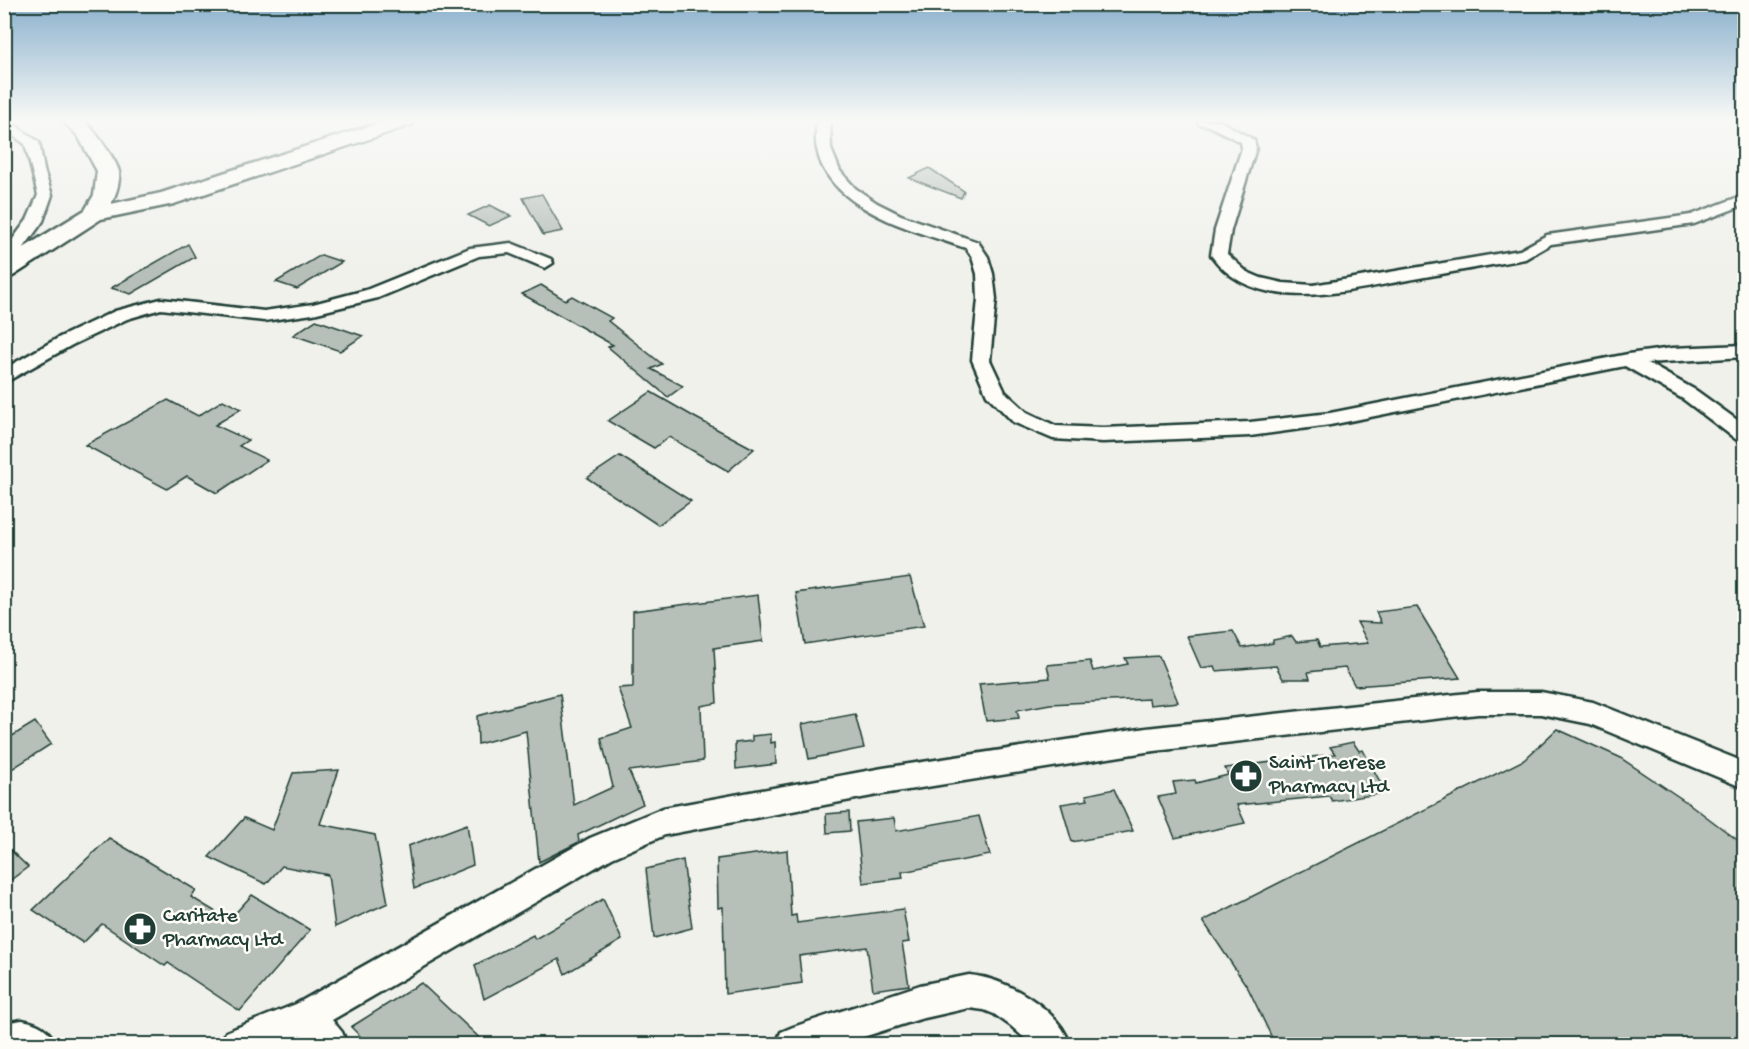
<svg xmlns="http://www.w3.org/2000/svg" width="1749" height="1049" viewBox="0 0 1749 1049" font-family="'Gochi Hand',sans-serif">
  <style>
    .building { fill: #b6bfb8; stroke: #1f3d34; stroke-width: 1.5 }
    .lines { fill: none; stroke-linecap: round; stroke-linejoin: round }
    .street-casing { stroke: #1f3d34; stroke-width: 5 }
    .primary-casing { stroke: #1f3d34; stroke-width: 5 }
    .street { fill: #fdfcf7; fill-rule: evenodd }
    .primary { fill: #fdfcf7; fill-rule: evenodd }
    .labels { text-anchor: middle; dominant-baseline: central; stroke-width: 5; stroke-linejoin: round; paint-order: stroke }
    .near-poi-label { font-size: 21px; fill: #1f3d34; stroke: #fdfcf7; text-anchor: start }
  </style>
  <rect width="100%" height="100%" fill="#f0f1eb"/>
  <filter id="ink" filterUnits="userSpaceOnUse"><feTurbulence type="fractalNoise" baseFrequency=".0167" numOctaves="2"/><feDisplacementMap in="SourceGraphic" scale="12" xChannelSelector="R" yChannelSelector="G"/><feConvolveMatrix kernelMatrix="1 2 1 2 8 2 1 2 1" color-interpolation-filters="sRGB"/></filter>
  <g filter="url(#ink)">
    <!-- building -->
    <g class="building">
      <polygon points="929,168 964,191 961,198 909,178"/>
      <polygon points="542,194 563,231 543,235 523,198"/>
      <polygon points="490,205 511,216 489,226 468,215"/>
      <polygon points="188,244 195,257 131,294 111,288"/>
      <polygon points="321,255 342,262 297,289 276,282"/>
      <polygon points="541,285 565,300 572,296 612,318 608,321 662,364 651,369 683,386 668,397 608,347 613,345 522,294"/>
      <polygon points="316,320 363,336 340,351 293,335"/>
      <polygon points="651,392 696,418 754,449 728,471 669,437 654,448 608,421"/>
      <polygon points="168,400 198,416 223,400 241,409 215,425 248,440 239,446 267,460 217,493 187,476 167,489 85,445"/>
      <polygon points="620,456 691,501 658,525 587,478"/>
      <polygon points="910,577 924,626 805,644 796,593"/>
      <polygon points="758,595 763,641 714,648 717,703 701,706 703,761 629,771 643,804 578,835 579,842 539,862 526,731 478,744 477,716 560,694 574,805 613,787 601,738 632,728 618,688 633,687 633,611"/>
      <polygon points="1417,607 1460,678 1355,686 1345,668 1308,672 1310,679 1283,679 1276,666 1216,671 1214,666 1201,668 1187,636 1233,631 1242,648 1273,643 1273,640 1292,636 1296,642 1317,640 1320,647 1368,643 1357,622 1381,623 1376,612"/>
      <polygon points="1159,656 1178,702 1150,705 1149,699 1050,704 1017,710 1019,718 986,721 979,684 1050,678 1047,665 1090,661 1093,671 1128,664 1125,658"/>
      <polygon points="855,714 864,748 809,759 802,724"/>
      <polygon points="35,722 51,744 4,774 4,741"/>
      <polygon points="1557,729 1619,757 1691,805 1744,845 1744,1044 1275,1044 1248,988 1203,921 1524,760"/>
      <polygon points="771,734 771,743 775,742 776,764 736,769 735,743 752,741 752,736"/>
      <polygon points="1353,742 1359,751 1363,750 1386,793 1332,801 1329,796 1237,805 1245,823 1175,838 1158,797 1176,794 1173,782 1195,780 1196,783 1228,775 1225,768 1335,754 1330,747"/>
      <polygon points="339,770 320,824 375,835 388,903 335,927 328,875 282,866 266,884 209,857 244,818 272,830 293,773"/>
      <polygon points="1114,789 1133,831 1072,842 1061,804 1088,800 1086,795"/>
      <polygon points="849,812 850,831 827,833 826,814"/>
      <polygon points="979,816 990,855 902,872 903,878 863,883 856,822 894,818 896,831"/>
      <polygon points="467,824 473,865 414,889 408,846"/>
      <polygon points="109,838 196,890 191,897 229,920 252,895 310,930 240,1011 168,963 165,966 102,924 83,943 33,910"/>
      <polygon points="4,844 28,867 4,885"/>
      <polygon points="787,850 791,916 796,915 797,923 903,909 909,942 902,943 909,985 873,990 867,947 799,956 802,983 725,994 723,907 718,908 717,859"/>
      <polygon points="683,860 692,928 654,938 646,869"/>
      <polygon points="603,899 622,940 565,974 559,959 484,999 475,965 533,935 535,939"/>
      <polygon points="421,983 486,1044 368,1044 351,1027"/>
    </g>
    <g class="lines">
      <!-- street casing -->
      <g class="street-casing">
        <g id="street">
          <polygon points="4,121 9,121 39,142 44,170 52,195 43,221 10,267 4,268 4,251 27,220 38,195 25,144 4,129"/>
          <path d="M 817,121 L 830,121 L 831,149 L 840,171 L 855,188 L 877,203 L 901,215 L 978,242 L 988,257 L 993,274 L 996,299 L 990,360 L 1005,392 L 1027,412 L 1056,426 L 1103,428 L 1250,422 L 1330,413 L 1628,354 L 1672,348 L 1744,345 L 1744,357 L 1647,363 L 1697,391 L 1744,425 L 1744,442 L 1737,440 L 1683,399 L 1625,366 L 1330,425 L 1250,436 L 1103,442 L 1053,439 L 1013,422 L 987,395 L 972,360 L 978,299 L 977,274 L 972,257 L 966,248 C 916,231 828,210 817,149 C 815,140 816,129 817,121 Z"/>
          <path d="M 1198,121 L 1220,121 L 1254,140 L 1256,148 L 1231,230 L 1227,254 L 1247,272 L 1261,278 L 1283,283 L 1313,285 L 1520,250 L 1547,235 L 1691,215 L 1744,195 L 1744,205 L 1694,224 L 1551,244 L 1525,259 C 1486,266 1447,273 1408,280 C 1346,291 1255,317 1211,255 L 1215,230 L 1242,148 L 1241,142 L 1209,126 L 1199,124 Z"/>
          <polygon points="511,243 551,259 553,263 545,268 509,253 479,256 378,298 313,314 264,321 161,309 127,319 72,345 4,383 4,369 60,337 115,311 161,299 264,311 313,304 366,290 470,248"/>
          <polygon points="1478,692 1541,692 1593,702 1744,762 1744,788 1590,724 1541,714 1478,714 1146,752 883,794 665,835 612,858 332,1020 342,1032 347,1044 308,1044 301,1035 279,1044 221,1044 226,1032 296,1004 590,838 663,808 883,768 1146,728"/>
          <path d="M 969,975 C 1005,978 1058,1008 1070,1044 L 1031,1044 L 1011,1026 L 994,1014 L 984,1010 L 969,1008 L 920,1019 L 841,1044 L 776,1044 L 781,1032 L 793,1027 L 920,985 Z"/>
          <path d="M 22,1020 C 38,1023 50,1029 55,1044 L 4,1044 L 4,1023 Z"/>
        </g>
      </g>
      <!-- primary casing -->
      <g class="primary-casing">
        <path id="primary" d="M 63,121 L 84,121 C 93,128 117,161 119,172 C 120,182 116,195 111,204 L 161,193 L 385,121 L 414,121 L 411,125 L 174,204 L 101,219 L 13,276 L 4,278 L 4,260 L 85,210 L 94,195 L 97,171 L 78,136 Z"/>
      </g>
      <!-- street -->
      <use href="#street" class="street"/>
      <!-- primary -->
      <use href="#primary" class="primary"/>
    </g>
  </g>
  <!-- sky -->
  <linearGradient id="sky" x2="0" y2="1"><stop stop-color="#8bb1cd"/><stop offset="0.45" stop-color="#f8f9f6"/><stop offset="1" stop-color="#f8f9f6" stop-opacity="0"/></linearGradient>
  <rect width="1749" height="267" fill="url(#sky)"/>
  <!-- icons -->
  <defs>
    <g id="pharmacy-disc" transform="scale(1.725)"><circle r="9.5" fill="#1f3d34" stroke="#fdfcf7"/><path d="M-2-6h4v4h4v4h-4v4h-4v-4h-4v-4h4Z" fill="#fff"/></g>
  </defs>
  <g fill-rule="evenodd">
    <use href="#pharmacy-disc" x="1246" y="776"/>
    <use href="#pharmacy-disc" x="140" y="929"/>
  </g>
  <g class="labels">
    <!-- near-poi labels -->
    <g class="near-poi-label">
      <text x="1269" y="764">Saint Therese<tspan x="1269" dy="24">Pharmacy Ltd</tspan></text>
      <text x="163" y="917">Caritate<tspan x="163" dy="24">Pharmacy Ltd</tspan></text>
    </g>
  </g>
  <!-- margin -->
  <rect width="1749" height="1049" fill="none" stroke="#fdfcf7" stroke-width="24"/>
  <rect x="12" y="12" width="1725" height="1025" fill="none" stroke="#1f3d34" stroke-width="2" filter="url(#ink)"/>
</svg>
